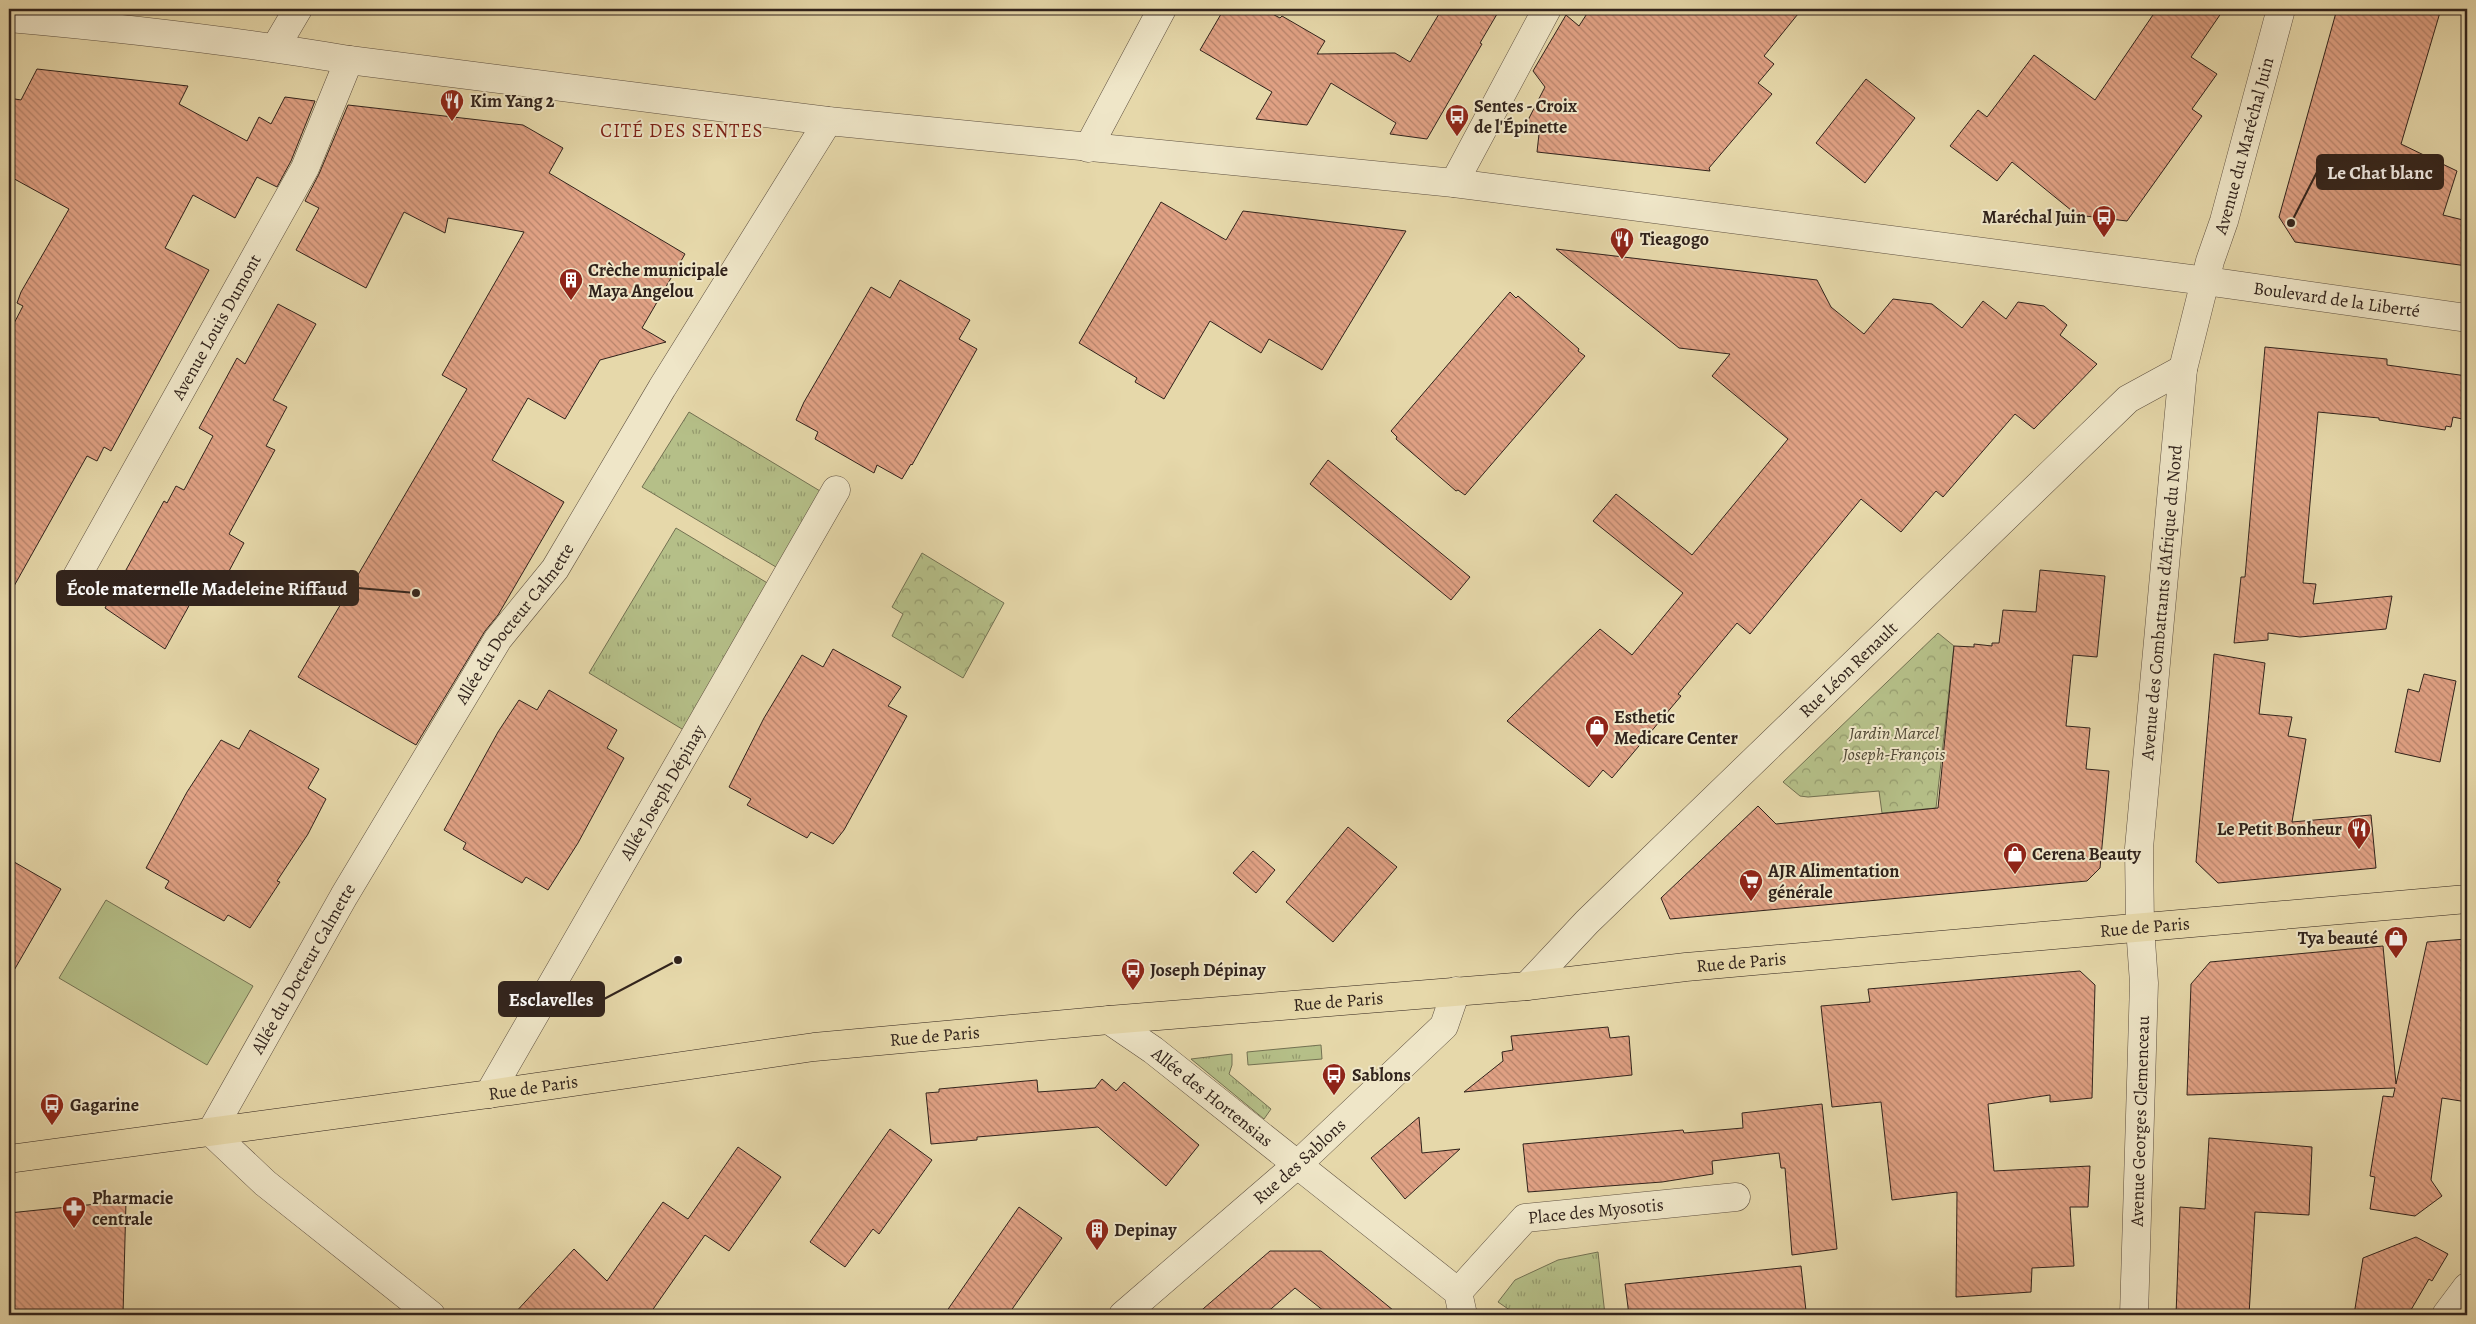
<svg xmlns="http://www.w3.org/2000/svg" width="2476" height="1324" viewBox="0 0 2476 1324" font-family="Alegreya,serif">
  <style>
    .grass { fill: url(#grass-tufts); stroke: #737152 }
    .forest { fill: url(#forest-crowns); stroke: #737152 }
    .garden { fill: #b5bf88; stroke: #737152 }
    .building { fill: url(#building-back-hatch); stroke: #31231c }
    .lines { fill: none; stroke-linecap: round; stroke-linejoin: round }
    .minor-casing { stroke: #5e5040; stroke-width: 29 }
    .major-casing { stroke: #31231c; stroke-width: 29 }
    .minor { stroke: #efe6c8; stroke-width: 28 }
    .major { stroke: #e6d8aa; stroke-width: 28 }
    .labels { text-anchor: middle; dominant-baseline: central; stroke-width: 4; stroke-linejoin: round; paint-order: stroke }
    .poi-label { font-size: 18px; font-weight: bold; fill: #31231c; stroke: #efe6c8; text-anchor: start }
    .street-label { font-size: 18px; fill: #31231c; stroke: #efe6c8 }
    .park-label { font-size: 18px; font-style: italic; fill: #524a37; stroke: #efe6c8 }
    .neighbourhood-label { font-size: 19px; letter-spacing: 1px; fill: #7a1f14; stroke: #efe6c8 }
    .leader { fill: none; stroke: #31231c; stroke-width: 2 }
    .callout-dot { fill: #31231c; stroke: #efe6c8; stroke-width: 2 }
    .callout { fill: #31231c; stroke: #31231c; stroke-width: 2 }
    .callout-label { font-size: 19px; text-anchor: middle; font-weight: bold; fill: #fff }
  </style>
  <defs>
    <pattern id="grass-tufts" width="24" height="20" patternUnits="userSpaceOnUse" patternTransform="scale(1.25)"><rect width="24" height="20" fill="#b5bf88"/><path d="M3 7l-1-3M5 7V3M7 7l1-3M15 17l-1-3M17 17v-4M19 17l1-3" fill="none" stroke="#949b6e"/></pattern>
    <pattern id="forest-crowns" width="20" height="18" patternUnits="userSpaceOnUse" patternTransform="scale(1.25)"><rect width="20" height="18" fill="#b5bf88"/><path d="M2 6a3 3 0 1 1 6 0M12 15a3 3 0 1 1 6 0" fill="none" stroke="#949b6e"/></pattern>
    <pattern id="building-back-hatch" width="6" height="6" patternUnits="userSpaceOnUse" patternTransform="scale(1.25)"><rect width="6" height="6" fill="#e0a184"/><path d="M-1 5l2 2M0 0l6 6M5-1l2 2" fill="none" stroke="#b6836b"/></pattern>
  </defs>
  <rect width="100%" height="100%" fill="#e6d8aa"/>
  <filter id="stains"><feTurbulence type="fractalNoise" baseFrequency=".004" numOctaves="4"/><feColorMatrix values="0 0 0 0 .2 0 0 0 0 .09 0 0 0 0 .02 0 0 0 .5 -.17"/></filter>
  <radialGradient id="worn" r=".72"><stop offset=".6" stop-color="#630" stop-opacity="0"/><stop offset="1" stop-color="#630" stop-opacity=".3"/></radialGradient>
  <!-- grass -->
  <g class="grass">
    <polygon points="689,412 825,494 781,570 642,487"/>
    <polygon points="676,528 774,587 687,732 589,673"/>
    <polygon points="1321,1045 1322,1059 1248,1065 1247,1052"/>
    <polygon points="1232,1054 1232,1065 1229,1074 1271,1109 1264,1119 1191,1059"/>
    <polygon points="1598,1252 1605,1315 1517,1315 1498,1302 1515,1280 1558,1260"/>
  </g>
  <!-- forest -->
  <g class="forest">
    <polygon points="922,553 1004,603 963,678 892,636 903,614 892,607"/>
    <polygon points="1938,633 1954,646 1936,808 1882,813 1879,791 1808,797 1800,796 1783,782"/>
  </g>
  <!-- garden -->
  <polygon class="garden" points="106,900 253,986 207,1065 59,978"/>
  <!-- building -->
  <g class="building">
    <polygon points="1224,9 1263,9 1280,18 1282,16 1325,41 1317,54 1395,53 1410,62 1442,9 1500,9 1480,43 1482,44 1427,139 1390,134 1396,123 1331,83 1307,125 1256,119 1272,92 1200,50"/>
    <polygon points="1590,9 1802,9 1764,56 1774,64 1758,83 1772,94 1709,168 1710,171 1537,152 1539,134 1526,124 1545,87 1533,71 1566,15 1579,26"/>
    <polygon points="2157,9 2224,9 2191,57 2217,74 2192,109 2202,116 2127,221 2077,215 2012,162 1997,181 1950,146 1978,110 1987,117 2034,55 2095,100"/>
    <polygon points="2337,9 2441,9 2401,144 2457,171 2443,215 2467,221 2467,266 2295,242 2279,217"/>
    <polygon points="37,69 188,86 179,104 247,141 259,117 271,124 285,97 315,101 291,161 277,187 257,177 235,218 193,195 165,248 209,270 111,451 104,447 97,461 87,456 9,595 9,333 23,306 17,303 21,292 69,209 9,176 9,98 21,100"/>
    <polygon points="1866,79 1915,118 1865,183 1816,143"/>
    <polygon points="348,105 523,125 563,148 549,173 685,254 642,328 666,342 600,360 565,419 528,398 492,460 564,502 498,615 485,631 416,745 298,677 467,389 442,375 524,232 448,218 445,233 404,212 366,288 296,250 319,208 305,201 319,174"/>
    <polygon points="1161,202 1226,240 1243,211 1406,231 1322,370 1269,339 1261,353 1210,321 1164,399 1135,382 1137,378 1079,343"/>
    <polygon points="1556,249 1817,280 1831,307 1864,334 1893,299 1932,304 1962,328 1983,301 2006,319 2018,302 2044,306 2067,325 2060,335 2097,364 2034,429 2015,414 1943,497 1936,491 1901,532 1861,499 1750,634 1737,623 1678,694 1681,696 1612,778 1603,770 1589,787 1507,721 1600,629 1632,655 1683,593 1593,521 1616,494 1692,555 1788,439 1712,376 1730,354 1679,348"/>
    <polygon points="900,280 970,320 959,339 977,349 912,465 911,464 902,479 877,465 874,473 815,439 818,432 796,420 804,402 871,287 890,298"/>
    <polygon points="1510,292 1516,298 1518,296 1579,349 1578,351 1585,356 1465,495 1458,490 1456,491 1396,439 1397,437 1391,431"/>
    <polygon points="278,304 316,324 273,400 287,407 266,446 275,450 229,534 244,543 221,586 205,577 165,649 105,608 164,501 167,503 176,486 184,490 213,436 199,428 237,358 245,364"/>
    <polygon points="2265,347 2387,359 2387,365 2467,376 2467,420 2453,417 2451,427 2446,426 2445,430 2379,420 2379,418 2318,412 2303,583 2316,584 2313,604 2392,596 2386,629 2300,637 2268,633 2268,640 2234,643 2241,577 2245,577"/>
    <polygon points="1328,460 1470,577 1451,600 1310,484"/>
    <polygon points="2040,570 2105,576 2097,657 2073,655 2066,726 2090,728 2086,769 2109,771 2100,868 2087,881 1670,919 1661,898 1758,806 1776,824 1938,808 1954,646 1974,647 1974,644 1992,646 1992,643 1999,643 2003,610 2036,612"/>
    <polygon points="833,649 901,687 888,706 907,716 844,830 833,844 811,832 807,838 747,805 751,799 729,787 764,718 802,655 823,667"/>
    <polygon points="2214,654 2265,663 2259,714 2292,717 2288,736 2306,739 2292,822 2371,815 2376,868 2218,883 2196,862"/>
    <polygon points="2424,674 2456,681 2440,762 2395,752 2408,689 2419,692"/>
    <polygon points="549,690 617,730 607,748 624,758 578,843 548,890 526,877 522,883 463,849 466,843 444,830 498,732 519,700 537,710"/>
    <polygon points="250,730 319,769 308,788 326,799 308,834 277,881 280,882 250,928 228,915 224,921 165,888 169,881 146,868 187,792 221,740 239,749"/>
    <polygon points="1348,827 1397,867 1333,942 1286,902"/>
    <polygon points="1253,851 1275,870 1256,893 1233,873"/>
    <polygon points="9,859 61,889 9,979"/>
    <polygon points="2467,939 2467,1102 2442,1098 2431,1180 2442,1196 2415,1216 2370,1209 2375,1177 2370,1176 2383,1096 2393,1097 2395,1088 2187,1095 2191,984 2210,962 2383,946 2396,1084 2427,942"/>
    <polygon points="2080,971 2095,985 2092,1098 2050,1102 2050,1095 1988,1104 1994,1171 2090,1166 2088,1207 2070,1207 2074,1266 2032,1268 2031,1292 1956,1297 1957,1192 1892,1200 1881,1102 1832,1107 1821,1006 1870,1002 1868,989"/>
    <polygon points="1608,1027 1610,1038 1629,1036 1632,1075 1464,1092 1503,1061 1502,1052 1513,1050 1511,1036"/>
    <polygon points="1102,1079 1116,1091 1124,1082 1199,1145 1166,1186 1098,1127 977,1137 977,1140 931,1144 926,1093 939,1092 939,1089 1037,1080 1038,1092 1095,1088"/>
    <polygon points="1822,1104 1837,1249 1792,1255 1785,1168 1781,1168 1779,1153 1712,1161 1713,1174 1662,1182 1528,1192 1523,1144 1683,1130 1684,1133 1743,1128 1742,1113"/>
    <polygon points="1419,1117 1422,1153 1460,1149 1405,1199 1371,1158"/>
    <polygon points="890,1129 932,1160 879,1234 873,1229 845,1267 810,1242"/>
    <polygon points="2209,1138 2312,1147 2309,1215 2255,1212 2249,1315 2176,1315 2180,1207 2205,1209"/>
    <polygon points="738,1147 781,1177 729,1251 705,1235 649,1315 513,1315 574,1249 607,1281 663,1202 688,1219"/>
    <polygon points="126,1201 123,1315 9,1315 9,1213"/>
    <polygon points="1019,1207 1062,1238 1008,1315 944,1315"/>
    <polygon points="2416,1237 2448,1254 2432,1281 2429,1279 2408,1315 2354,1315 2363,1258"/>
    <polygon points="1270,1251 1321,1251 1399,1315 1329,1315 1295,1288 1264,1315 1196,1315"/>
    <polygon points="1801,1266 1806,1311 1763,1315 1629,1315 1625,1284"/>
  </g>
  <g class="lines">
    <!-- minor casing -->
    <g class="minor-casing">
      <g id="minor">
        <path id="s1" d="M 9,18 C 123,28 236,41 349,60 L 828,121 L 1454,183 L 2206,281 L 2467,318"/>
        <polyline points="275,48 298,9"/>
        <polyline points="1088,148 1162,9"/>
        <polyline points="1454,183 1547,9"/>
        <path id="s2" d="M 71,587 L 305,168 L 349,60"/>
        <path id="s3" d="M 1527,986 L 1587,922 L 2128,399 L 2183,369"/>
        <path id="s4" d="M 1109,1020 L 1153,1050 L 1458,1292 L 1463,1315"/>
        <path id="s5" d="M 489,1094 L 836,490"/>
        <path id="s6" d="M 1458,1292 L 1525,1218 L 1736,1197"/>
        <path id="s7" d="M 431,1315 L 265,1183 L 211,1132 L 344,896 L 498,639 L 555,569 L 662,388 L 828,121"/>
        <path id="s8" d="M 1123,1315 L 1298,1164 L 1444,1026 L 1456,991"/>
        <path id="s9" d="M 2134,1315 L 2144,983 L 2140,927 L 2139,848 L 2183,369 L 2210,261 L 2224,221 L 2281,9"/>
        <polyline points="2446,1315 2467,1287"/>
      </g>
    </g>
    <!-- major casing -->
    <g class="major-casing">
      <g id="major">
        <path id="s10" d="M 9,1159 L 489,1094 L 814,1047 L 1109,1020 L 1527,986 L 1686,967 L 2467,899"/>
      </g>
    </g>
    <!-- minor -->
    <use href="#minor" class="minor"/>
    <!-- major -->
    <use href="#major" class="major"/>
  </g>
  <!-- icons -->
  <defs>
    <g id="restaurant-pin" transform="scale(1.25)"><path d="M0 17L-7.5 6A9.5 9.5 0 1 1 7.5 6Z" fill="#8f2418" stroke="#efe6c8"/><path d="M-5-6h1v4h1v-4h1v4h1v-4h1v5L-1.5 .5V6h-2V.5L-5-1ZM5-6V6H3V1.5H1.5Q1.5-4 5-6Z" fill="#fff"/></g>
    <g id="bus-pin" transform="scale(1.25)"><path d="M0 17L-7.5 6A9.5 9.5 0 1 1 7.5 6Z" fill="#8f2418" stroke="#efe6c8"/><path d="M-5-6H5V4H4V6H2V4H-2V6H-4V4H-5ZM-3.5-4V0h7V-4ZM-3.5 1.2v1.5H-2V1.2ZM2 1.2v1.5H3.5V1.2Z" fill="#fff"/></g>
    <g id="building-pin" transform="scale(1.25)"><path d="M0 17L-7.5 6A9.5 9.5 0 1 1 7.5 6Z" fill="#8f2418" stroke="#efe6c8"/><path d="M-4-6H4V6H1V3H-1V6H-4ZM-2.5-4.3h1.7v1.8h-1.7ZM.8-4.3h1.7v1.8H.8ZM-2.5-1h1.7V.8h-1.7ZM.8-1h1.7V.8H.8Z" fill="#fff"/></g>
    <g id="shop-pin" transform="scale(1.25)"><path d="M0 17L-7.5 6A9.5 9.5 0 1 1 7.5 6Z" fill="#8f2418" stroke="#efe6c8"/><path d="M-5-2.5h2.3a2.7 3.5 0 0 1 5.4 0H5L5.5 6h-11ZM-1.5-2.5h3a1.5 2.3 0 0 0-3 0Z" fill="#fff"/></g>
    <g id="supermarket-pin" transform="scale(1.25)"><path d="M0 17L-7.5 6A9.5 9.5 0 1 1 7.5 6Z" fill="#8f2418" stroke="#efe6c8"/><path d="M-6-5.5h2.5l.6 2H6L4.5 2H-2.5L-4.4-4H-6ZM-1.5 3.2a1.3 1.3 0 1 0 .1 0ZM3 3.2a1.3 1.3 0 1 0 .1 0Z" fill="#fff"/></g>
    <g id="pharmacy-pin" transform="scale(1.25)"><path d="M0 17L-7.5 6A9.5 9.5 0 1 1 7.5 6Z" fill="#8f2418" stroke="#efe6c8"/><path d="M-2-6h4v4h4v4h-4v4h-4v-4h-4v-4h4Z" fill="#fff"/></g>
  </defs>
  <g fill-rule="evenodd">
    <use href="#restaurant-pin" x="452" y="101"/>
    <use href="#bus-pin" x="1457" y="116"/>
    <use href="#bus-pin" x="2104" y="217"/>
    <use href="#restaurant-pin" x="1622" y="239"/>
    <use href="#building-pin" x="571" y="280"/>
    <use href="#shop-pin" x="1597" y="727"/>
    <use href="#restaurant-pin" x="2359" y="829"/>
    <use href="#shop-pin" x="2015" y="854"/>
    <use href="#supermarket-pin" x="1751" y="881"/>
    <use href="#shop-pin" x="2396" y="938"/>
    <use href="#bus-pin" x="1133" y="970"/>
    <use href="#bus-pin" x="1334" y="1075"/>
    <use href="#bus-pin" x="52" y="1105"/>
    <use href="#pharmacy-pin" x="74" y="1208"/>
    <use href="#building-pin" x="1097" y="1230"/>
  </g>
  <g class="labels">
    <!-- poi labels -->
    <g class="poi-label">
      <text x="470" y="101">Kim Yang 2</text>
      <text x="1474" y="106">Sentes - Croix<tspan x="1474" dy="21">de l'Épinette</tspan></text>
      <text x="2086" y="217" text-anchor="end">Maréchal Juin</text>
      <text x="1640" y="239">Tieagogo</text>
      <text x="588" y="270">Crèche municipale<tspan x="588" dy="21">Maya Angelou</tspan></text>
      <text x="1614" y="717">Esthetic<tspan x="1614" dy="21">Medicare Center</tspan></text>
      <text x="2342" y="829" text-anchor="end">Le Petit Bonheur</text>
      <text x="2032" y="854">Cerena Beauty</text>
      <text x="1768" y="871">AJR Alimentation<tspan x="1768" dy="21">générale</tspan></text>
      <text x="2378" y="938" text-anchor="end">Tya beauté</text>
      <text x="1150" y="970">Joseph Dépinay</text>
      <text x="1352" y="1075">Sablons</text>
      <text x="70" y="1105">Gagarine</text>
      <text x="92" y="1198">Pharmacie<tspan x="92" dy="21">centrale</tspan></text>
      <text x="1114" y="1230">Depinay</text>
    </g>
    <!-- street labels -->
    <g class="street-label">
      <text stroke="none"><textPath href="#s9" startOffset="1180">Avenue du Maréchal Juin</textPath></text>
      <text stroke="none"><textPath href="#s1" startOffset="2345">Boulevard de la Liberté</textPath></text>
      <text stroke="none"><textPath href="#s2" startOffset="298">Avenue Louis Dumont</textPath></text>
      <text stroke="none"><textPath href="#s9" startOffset="714">Avenue des Combattants d'Afrique du Nord</textPath></text>
      <text stroke="none"><textPath href="#s7" startOffset="879">Allée du Docteur Calmette</textPath></text>
      <text stroke="none"><textPath href="#s3" startOffset="451">Rue Léon Renault</textPath></text>
      <text stroke="none"><textPath href="#s5" startOffset="348">Allée Joseph Dépinay</textPath></text>
      <text stroke="none"><textPath href="#s10" startOffset="2149">Rue de Paris</textPath></text>
      <text stroke="none"><textPath href="#s10" startOffset="1744">Rue de Paris</textPath></text>
      <text stroke="none"><textPath href="#s7" startOffset="474">Allée du Docteur Calmette</textPath></text>
      <text stroke="none"><textPath href="#s10" startOffset="1339">Rue de Paris</textPath></text>
      <text stroke="none"><textPath href="#s10" startOffset="934">Rue de Paris</textPath></text>
      <text stroke="none"><textPath href="#s10" startOffset="529">Rue de Paris</textPath></text>
      <text stroke="none"><textPath href="#s4" startOffset="129">Allée des Hortensias</textPath></text>
      <text stroke="none"><textPath href="#s9" startOffset="194">Avenue Georges Clemenceau</textPath></text>
      <text stroke="none"><textPath href="#s8" startOffset="234">Rue des Sablons</textPath></text>
      <text stroke="none"><textPath href="#s6" startOffset="171">Place des Myosotis</textPath></text>
    </g>
    <!-- park labels -->
    <g class="park-label">
      <text x="1894" y="733">Jardin Marcel<tspan x="1894" dy="21">Joseph-François</tspan></text>
    </g>
    <!-- neighbourhood labels -->
    <g class="neighbourhood-label">
      <text x="682" y="131">CITÉ DES SENTES</text>
    </g>
  </g>
  <!-- callouts -->
  <path class="leader" d="M2291 223L2317 172M416 593L358 588M678 960L604 999"/>
  <g class="callout-dot">
    <circle cx="2291" cy="223" r="5"/>
    <circle cx="416" cy="593" r="5"/>
    <circle cx="678" cy="960" r="5"/>
  </g>
  <g class="callout">
    <rect x="2317" y="155" width="126" height="34" rx="5"/>
    <rect x="57" y="571" width="301" height="34" rx="5"/>
    <rect x="499" y="982" width="105" height="34" rx="5"/>
  </g>
  <g class="callout-label">
    <text x="2380" y="179">Le Chat blanc</text>
    <text x="207" y="595">École maternelle Madeleine Riffaud</text>
    <text x="551" y="1006">Esclavelles</text>
  </g>
  <!-- margin -->
  <rect width="2476" height="1324" fill="none" stroke="#e6d8aa" stroke-width="30"/>
  <rect x="10" y="10" width="2456" height="1304" fill="none" stroke="#31231c" stroke-width="2.5"/>
  <rect x="15" y="15" width="2446" height="1294" fill="none" stroke="#31231c"/>
  <rect width="100%" height="100%" filter="url(#stains)"/>
  <rect width="100%" height="100%" fill="url(#worn)"/>
</svg>
